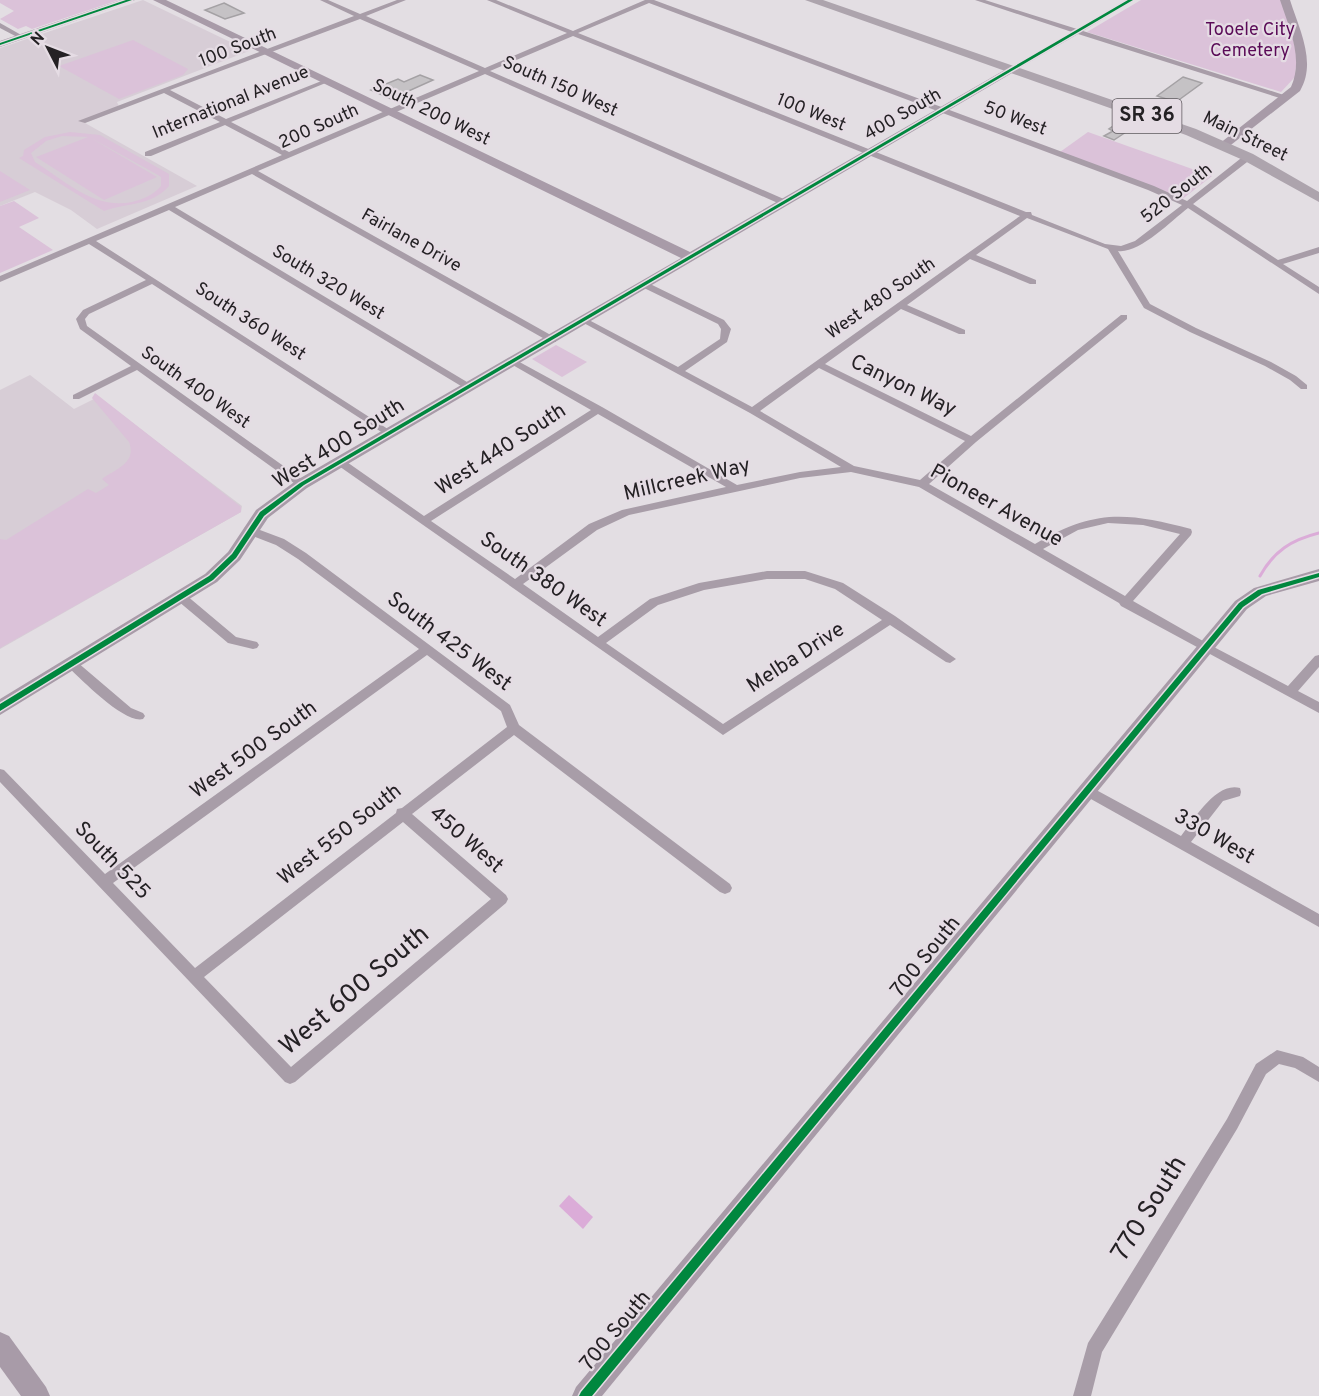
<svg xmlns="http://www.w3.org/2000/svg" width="1319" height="1396" viewBox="0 0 1319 1396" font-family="Overpass,sans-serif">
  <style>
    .built { fill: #d7cdd6 }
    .green { fill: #dbc2d9; fill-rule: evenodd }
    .water { fill: #dbacd8 }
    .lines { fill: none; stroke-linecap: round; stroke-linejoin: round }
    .stream { stroke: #dbacd8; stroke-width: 3 }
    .building { fill: #c5c2c5; stroke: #a4a1a4; stroke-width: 1.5 }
    .street { fill: #a89da8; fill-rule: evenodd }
    .secondary { fill: #a89ba8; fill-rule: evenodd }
    .highway { fill: #ada4ad; fill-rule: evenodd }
    .cycleway-casing { stroke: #e5dce4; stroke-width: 3 }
    .cycleway { fill: #00873e; fill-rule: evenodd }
    .labels { text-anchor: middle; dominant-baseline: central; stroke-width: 4.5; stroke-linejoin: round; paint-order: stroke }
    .far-park-label { font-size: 18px; fill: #5a0a57; stroke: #e5dce4 }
    .far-street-label { font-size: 18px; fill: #242124; stroke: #e5dce4 }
    .shield { fill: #e5dce4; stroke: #5e595e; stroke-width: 1.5 }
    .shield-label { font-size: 20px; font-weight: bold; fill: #242124 }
    .street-label { font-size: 21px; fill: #242124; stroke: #e5dce4 }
    .near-street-label { font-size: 26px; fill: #242124; stroke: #e5dce4 }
  </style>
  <rect width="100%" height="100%" fill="#e3dee3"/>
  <!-- built -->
  <g class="built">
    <polygon points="143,0 249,51 117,102 120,109 85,123 197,186 97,229 71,210 35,192 0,206 0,48"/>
    <polygon points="30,375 74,409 98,397 242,506 241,512 0,649 0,390"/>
  </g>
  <!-- green -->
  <g class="green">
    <polygon points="0,0 119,0 32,29 26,26 18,29 0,19 14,11 0,3"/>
    <polygon points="1141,0 1283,0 1297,55 1295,77 1281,92 1087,32"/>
    <polygon points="133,40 188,69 183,75 119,99 59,66"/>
    <path d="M 70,132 L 100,135 L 169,174 L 169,186 C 150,207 128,202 104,211 L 19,158 L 23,156 L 24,150 L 45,137 ZM 62,136 L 88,137 L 36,157 L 104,200 L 157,177 L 89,137 L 158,175 L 161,177 L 161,186 C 153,195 144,199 132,202 C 95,210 65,181 35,162 L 31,153 L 46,141 Z"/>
    <polygon points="1088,132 1212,176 1181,200 1060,152"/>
    <polygon points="0,171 30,190 0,202"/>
    <polygon points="14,201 39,218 19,227 53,250 0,273 0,206"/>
    <polygon points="556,345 587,362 562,377 532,359"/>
    <path d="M 95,393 L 241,507 L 241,512 L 0,648 L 0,539 L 6,540 L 88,489 L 96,493 L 109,485 L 102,479 C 116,469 137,463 129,442 L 92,398 Z"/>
  </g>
  <!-- water -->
  <polygon class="water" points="569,1195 593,1217 583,1229 559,1206"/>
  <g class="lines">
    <!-- stream -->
    <path class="stream" d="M 1260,576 C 1274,551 1291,540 1319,533"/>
  </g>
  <!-- building -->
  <g class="building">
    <polygon points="224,3 244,13 225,19 205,10"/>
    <polygon points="420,75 433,80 391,99 371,90 398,79 404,82"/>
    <polygon points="1183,77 1202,83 1176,102 1157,96"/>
    <polygon points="1120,121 1135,126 1114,140 1104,136 1113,131 1109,129"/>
  </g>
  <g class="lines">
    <!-- street -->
    <g class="street">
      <path d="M 320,0 L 328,0 L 360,14 L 397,0 L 406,0 L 366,16 L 485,68 L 567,33 L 487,0 L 496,0 L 573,31 L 645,0 L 654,0 L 1154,186 L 1187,201 L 1245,155 L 1251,155 L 1251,159 L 1193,204 L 1278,260 L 1319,247 L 1319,253 L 1283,264 L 1319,287 L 1319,294 L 1188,208 C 1171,221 1139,254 1118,251 L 1150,304 L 1196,328 L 1271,362 L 1296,376 L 1307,385 L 1307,389 L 1301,389 L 1290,380 L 1265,366 L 1190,332 L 1144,308 L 1108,249 L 1027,218 L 976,255 L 1036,280 L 1036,284 L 1030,284 L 970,259 L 907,305 L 965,330 L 965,334 L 959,334 L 901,309 L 825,364 L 971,436 L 1121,315 L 1127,315 L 1127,319 L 976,442 L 929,484 L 1035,544 C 1094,509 1126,512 1191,529 L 1192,532 L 1191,535 L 1133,601 L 1210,645 L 1288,686 L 1315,656 L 1319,655 L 1319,667 L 1298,691 L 1319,702 L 1319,713 L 1121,606 L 1119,603 L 919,487 L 851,472 L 800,478 L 629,515 L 597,530 L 523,584 L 598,637 L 650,599 L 699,583 L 767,571 L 805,571 L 843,583 L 895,616 L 956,659 L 950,663 L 946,662 L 890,625 L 723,735 L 336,464 L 336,460 L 344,460 L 424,516 L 591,410 L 511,364 L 509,362 L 514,359 L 602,407 L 737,485 L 800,472 L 841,467 L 750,413 L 580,321 L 584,318 L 587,319 L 678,367 L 720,339 L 721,329 L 718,324 L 642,287 L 642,283 L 648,283 L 724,320 L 731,329 L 727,342 L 685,371 L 752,407 L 1020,216 L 573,36 L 490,71 L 786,200 L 786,204 L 780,204 L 485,74 L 258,171 L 556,338 L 556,342 L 550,342 L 252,174 L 175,207 L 472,385 L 472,389 L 466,389 L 169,210 L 96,241 L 394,433 L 392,435 L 386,435 L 152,284 L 89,314 L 85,319 L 87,326 L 306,482 L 307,484 L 306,486 L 298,486 L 137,370 L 79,399 L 73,399 L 73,395 L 131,366 L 80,329 L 76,319 L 83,310 L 146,280 L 89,244 L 0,282 L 0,276 L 282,155 L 225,125 L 151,156 L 145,156 L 145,152 L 220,122 L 164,93 L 85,123 L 78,121 L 354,16 ZM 649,3 L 1148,190 L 1182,205 L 1135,241 L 1121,246 L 1105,244 L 1032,215 L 1031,212 L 1026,212 L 578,33 ZM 360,19 L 479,71 L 289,152 L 231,122 L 328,82 L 328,80 L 324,80 L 226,119 L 170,90 ZM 819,368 L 965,441 L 920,480 L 854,466 L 760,411 ZM 598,414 L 726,487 L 622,510 L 589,524 L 515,579 L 431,521 ZM 1108,523 L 1143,525 L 1180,534 L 1125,596 L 1043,549 L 1078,530 ZM 767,579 L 805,579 L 835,589 L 882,620 L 723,724 L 606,643 L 658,605 L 704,590 Z"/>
      <polygon points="975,0 985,0 1077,29 1126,0 1134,0 1083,31 1290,97 1283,99 1078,34 1014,71 1010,71 1010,69 1072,32"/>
      <polygon points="0,23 23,36 24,37 19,38 0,28"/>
      <path d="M 249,526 L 284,539 L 306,553 L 510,705 L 519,725 L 730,884 L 732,888 L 730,892 L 725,894 L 720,892 L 514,735 L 412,814 L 506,895 L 508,899 L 506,903 L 295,1082 L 290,1084 L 285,1082 L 0,782 L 0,769 L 4,770 L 105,874 L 419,649 L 298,559 L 276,545 L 245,533 L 244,530 L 245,527 ZM 427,655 L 501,711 L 507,727 L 402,808 L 397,809 L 396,813 L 195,968 L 113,883 ZM 403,822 L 491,899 L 291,1067 L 204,977 Z"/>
      <polygon points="182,594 186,595 236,637 257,642 259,645 257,648 253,649 228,643 178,601 176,598"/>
      <path d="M 73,661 L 77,662 L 131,708 L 143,713 L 145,716 L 143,719 C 125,724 83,681 69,668 L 67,665 L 69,662 Z"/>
      <path d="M 1087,785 L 1181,836 C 1193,821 1216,781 1240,788 L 1241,792 L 1240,796 L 1223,801 L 1191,842 L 1319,914 L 1319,927 L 1082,794 L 1081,790 L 1082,786 Z"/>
      <polygon points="1277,1050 1303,1057 1319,1067 1319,1082 1295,1068 1279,1064 1266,1074 1237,1129 1102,1352 1091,1396 1073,1396 1088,1343 1227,1119 1256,1064"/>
    </g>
    <!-- secondary -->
    <g class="secondary">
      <polygon points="121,0 135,0 0,47 0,41"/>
      <polygon points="153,0 166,0 690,252 1008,68 1017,70 307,488 268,518 240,560 217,582 0,715 0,699 205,574 228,552 256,510 297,480 681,258"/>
      <path d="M 1280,0 L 1290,0 C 1299,29 1317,62 1300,91 L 1227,148 L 1219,148 L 1219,144 L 1291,87 C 1304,58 1289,28 1280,0 Z"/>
      <polygon points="1319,569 1319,581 1266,596 1247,609 602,1396 572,1396 576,1387 1235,601 1254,588"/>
      <polygon points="0,1332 9,1336 46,1387 50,1396 21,1396 0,1367"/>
    </g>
    <!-- highway -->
    <polygon class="highway" points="805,0 823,0 1196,129 1253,154 1319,192 1319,202 1243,160 1186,135"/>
    <!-- cycleway casing -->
    <g class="cycleway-casing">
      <g id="cycleway">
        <polygon points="126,0 132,0 0,45 0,43"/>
        <polygon points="1128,0 1133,0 304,485 264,516 236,558 213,580 0,711 0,704 209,576 232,554 260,512 300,483"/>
        <polygon points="1319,573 1319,577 1262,594 1243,607 592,1396 579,1396 581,1392 1239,603 1258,590"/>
      </g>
    </g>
    <!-- cycleway -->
    <use href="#cycleway" class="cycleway"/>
  </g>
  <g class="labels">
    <!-- far-park labels -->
    <g class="far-park-label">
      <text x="1250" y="30">Tooele City<tspan x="1250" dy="21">Cemetery</tspan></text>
    </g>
    <!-- far-street labels -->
    <g class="far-street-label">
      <text transform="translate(238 48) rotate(-21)">100 South</text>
      <text transform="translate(560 87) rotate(24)">South 150 West</text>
      <text transform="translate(231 103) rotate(-22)">International Avenue</text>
      <text transform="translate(431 113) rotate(26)">South 200 West</text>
      <text transform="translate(811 113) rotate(22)">100 West</text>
      <text transform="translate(903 115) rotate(-30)">400 South</text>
      <text transform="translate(1015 119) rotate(21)">50 West</text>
      <text transform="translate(319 127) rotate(-24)">200 South</text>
      <text transform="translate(1245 137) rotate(26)">Main Street</text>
      <text transform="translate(1177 194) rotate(-38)">520 South</text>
      <text transform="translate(411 241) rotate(29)">Fairlane Drive</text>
      <text transform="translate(328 283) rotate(31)">South 320 West</text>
      <text transform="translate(881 299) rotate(-35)">West 480 South</text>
      <text transform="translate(250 322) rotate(33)">South 360 West</text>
      <text transform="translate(195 388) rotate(35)">South 400 West</text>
    </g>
    <!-- shield labels -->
    <rect class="shield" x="1112.5" y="99" width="69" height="34" rx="4.5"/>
    <g class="shield-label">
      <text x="1147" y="116">SR 36</text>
    </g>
    <!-- street labels -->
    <g class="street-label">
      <text transform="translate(903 386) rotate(26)">Canyon Way</text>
      <text transform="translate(339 444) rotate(-32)">West 400 South</text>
      <text transform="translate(501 450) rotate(-33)">West 440 South</text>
      <text transform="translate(687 480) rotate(-13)">Millcreek Way</text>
      <text transform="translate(996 506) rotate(29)">Pioneer Avenue</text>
      <text transform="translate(543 580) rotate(35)">South 380 West</text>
      <text transform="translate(449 642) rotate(37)">South 425 West</text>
      <text transform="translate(796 658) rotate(-33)">Melba Drive</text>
      <text transform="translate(254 750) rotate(-36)">West 500 South</text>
      <text transform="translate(340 835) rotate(-38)">West 550 South</text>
      <text transform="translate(1214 837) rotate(30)">330 West</text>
      <text transform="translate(466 840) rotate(41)">450 West</text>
      <text transform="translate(112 861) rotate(46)">South 525</text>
      <text transform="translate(926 957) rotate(-51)">700 South</text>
      <text transform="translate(616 1331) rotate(-50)">700 South</text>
    </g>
    <!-- near-street labels -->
    <g class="near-street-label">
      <text transform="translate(355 991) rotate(-40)">West 600 South</text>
      <text transform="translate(1150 1209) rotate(-58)">770 South</text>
    </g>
  </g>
  <!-- north arrow -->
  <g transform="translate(48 48) rotate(312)" stroke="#e5dce4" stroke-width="4.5" paint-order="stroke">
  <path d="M0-4.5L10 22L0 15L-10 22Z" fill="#242124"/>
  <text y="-9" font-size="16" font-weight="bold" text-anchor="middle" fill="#242124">N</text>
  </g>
</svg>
